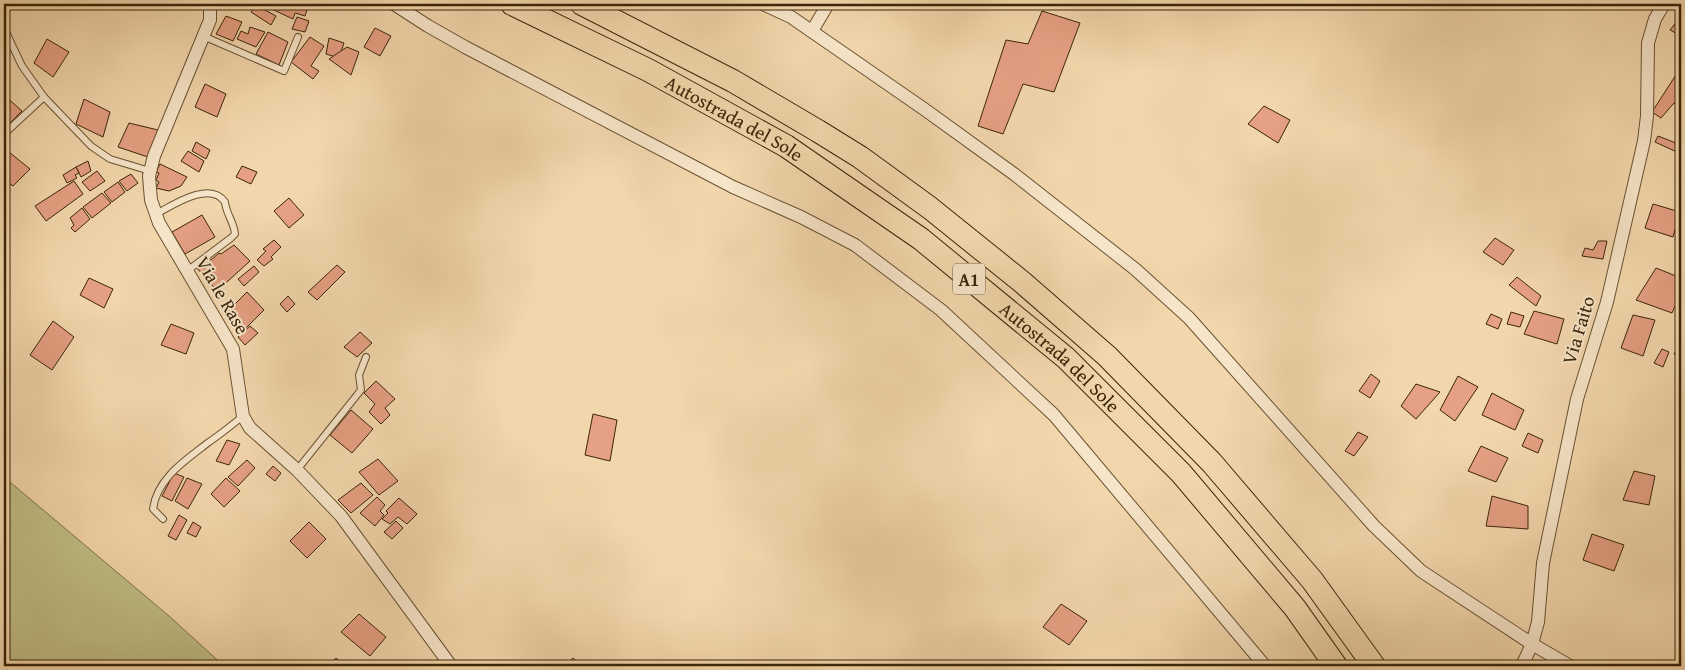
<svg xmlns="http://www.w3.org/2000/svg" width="1685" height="670" viewBox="0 0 1685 670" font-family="'Gentium Book Plus',serif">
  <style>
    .green { fill: #c0bd86; stroke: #7e7148 }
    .building { fill: #e6a083; stroke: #3b2509 }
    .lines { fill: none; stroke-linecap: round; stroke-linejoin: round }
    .service-casing { stroke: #695232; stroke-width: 8 }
    .minor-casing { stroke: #695232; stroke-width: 14 }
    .motorway-casing { stroke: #3b2509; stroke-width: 24 }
    .service { stroke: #f7e5c9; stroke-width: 6 }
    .minor { stroke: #f7e5c9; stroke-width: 12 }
    .motorway { stroke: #f3d7ac; stroke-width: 22 }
    .labels { text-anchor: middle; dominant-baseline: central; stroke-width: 4; stroke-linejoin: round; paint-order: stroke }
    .shield { fill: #f7e5c9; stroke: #735f43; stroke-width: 1 }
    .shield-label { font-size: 18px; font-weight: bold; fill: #3b2509 }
    .street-label { font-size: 19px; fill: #3b2509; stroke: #f7e5c9 }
  </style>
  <rect width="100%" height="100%" fill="#f3d7ac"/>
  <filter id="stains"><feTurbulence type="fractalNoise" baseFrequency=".004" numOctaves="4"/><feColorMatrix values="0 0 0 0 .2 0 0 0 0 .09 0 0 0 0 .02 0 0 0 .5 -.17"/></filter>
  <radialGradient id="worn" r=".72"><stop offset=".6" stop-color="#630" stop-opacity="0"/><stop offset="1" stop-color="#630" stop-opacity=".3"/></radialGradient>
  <!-- green -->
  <polygon class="green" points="4,477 169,616 224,666 4,666"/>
  <!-- building -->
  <g class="building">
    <polygon points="235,4 251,4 247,10"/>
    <polygon points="261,4 309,4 305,16 295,13 293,19"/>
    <polygon points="256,5 276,16 271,25 251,12"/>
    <polygon points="1042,11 1080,23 1054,92 1023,84 1003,134 978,126 1006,40 1028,44"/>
    <polygon points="226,16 242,22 233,41 216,34"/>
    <polygon points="1681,16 1681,36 1670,30"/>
    <polygon points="297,17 309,21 305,32 292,29"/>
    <polygon points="250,27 265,32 256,47 237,39 241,31 248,34"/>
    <polygon points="375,28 391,36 380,56 364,47"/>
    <polygon points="268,32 288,42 279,65 256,54"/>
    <polygon points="310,37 324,46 311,66 319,71 313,79 291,62"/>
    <polygon points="329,38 344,43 339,58 326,54"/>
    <polygon points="47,39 69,52 53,77 34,63"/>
    <polygon points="347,47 359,52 351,75 329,59"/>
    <polygon points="1681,67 1681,106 1674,103 1661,118 1652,112"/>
    <polygon points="205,84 226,94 217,117 195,107"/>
    <polygon points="4,95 22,111 4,129"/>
    <polygon points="84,99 110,112 103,137 76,124"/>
    <polygon points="1264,106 1290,120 1278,143 1248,124"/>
    <polygon points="129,123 158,130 148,157 118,147"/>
    <polygon points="1658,136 1681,145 1681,154 1655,142"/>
    <polygon points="196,142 210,150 206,159 192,151"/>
    <polygon points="4,148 30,169 13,186 4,180"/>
    <polygon points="188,151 204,161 199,172 181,161"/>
    <polygon points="88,161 91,171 81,177 76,167"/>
    <polygon points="160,164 187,177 181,186 169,191 156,188 159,182 156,180 159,173 156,172"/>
    <polygon points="242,166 257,172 251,184 236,177"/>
    <polygon points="76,167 79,173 75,175 77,178 67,183 63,175"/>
    <polygon points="97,171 105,181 90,191 82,182"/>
    <polygon points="131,174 138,183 127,191 119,181"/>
    <polygon points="74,181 83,194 46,221 35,206"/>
    <polygon points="118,182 125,192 112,202 104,192"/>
    <polygon points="102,193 111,203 92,218 83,207"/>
    <polygon points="289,198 304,215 289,228 274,211"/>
    <polygon points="1653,204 1680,212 1673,237 1645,228"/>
    <polygon points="82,208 90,219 75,232 71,228 74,225 70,218"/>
    <polygon points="202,215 215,237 185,254 172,232"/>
    <polygon points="1495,238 1514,250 1503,265 1483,252"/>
    <polygon points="274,240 281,247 271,257 273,259 264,266 257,260 266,251 263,249"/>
    <polygon points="1598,241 1607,241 1603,259 1582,256 1585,248 1593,250"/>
    <polygon points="234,245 250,261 217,291 197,268 208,258 211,260 219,253 221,254"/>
    <polygon points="337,265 345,272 317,300 308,292"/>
    <polygon points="254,266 259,272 244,286 238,279"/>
    <polygon points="1656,268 1681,278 1681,293 1672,313 1636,300"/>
    <polygon points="1517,277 1541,296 1536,306 1509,285"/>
    <polygon points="89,278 113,289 104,308 80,295"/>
    <polygon points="247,292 264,310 243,331 226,313"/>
    <polygon points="288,296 295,304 287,312 280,304"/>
    <polygon points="1534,311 1564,319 1557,344 1524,334"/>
    <polygon points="1511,312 1524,316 1520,327 1507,324"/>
    <polygon points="1491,314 1502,319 1498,329 1486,324"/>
    <polygon points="1633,315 1655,320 1643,356 1621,348"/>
    <polygon points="53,321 74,337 52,370 30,355"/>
    <polygon points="171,324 194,333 186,354 161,345"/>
    <polygon points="250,326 258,333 245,345 238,337"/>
    <polygon points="360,332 372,343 357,357 344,347"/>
    <polygon points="1681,344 1681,358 1674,354"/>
    <polygon points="1662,349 1669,352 1663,367 1654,363"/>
    <polygon points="1371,374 1380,381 1370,398 1359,391"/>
    <polygon points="1458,376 1478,387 1455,421 1440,410"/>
    <polygon points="376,381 395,399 385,408 390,415 381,424 369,412 375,404 364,393"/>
    <polygon points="1416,384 1440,392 1416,419 1401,406"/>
    <polygon points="1492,393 1524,410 1515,430 1482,415"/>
    <polygon points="351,410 373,429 352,453 330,435"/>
    <polygon points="593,414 617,420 610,461 585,455"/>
    <polygon points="1358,432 1368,437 1354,456 1345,451"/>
    <polygon points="1528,433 1543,440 1538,453 1522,446"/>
    <polygon points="227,440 240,444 229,465 216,461"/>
    <polygon points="1481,446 1508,458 1496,482 1468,471"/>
    <polygon points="378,459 398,481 379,495 359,472"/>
    <polygon points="247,460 255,468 238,486 228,477"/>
    <polygon points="273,466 281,473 275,481 266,474"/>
    <polygon points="1634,471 1655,476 1649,505 1623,500"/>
    <polygon points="174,473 184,477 172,501 162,496"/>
    <polygon points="187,478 202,484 188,509 175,501"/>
    <polygon points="226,478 240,491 224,507 211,494"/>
    <polygon points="361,483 373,495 351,513 338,500"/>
    <polygon points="1492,496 1528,506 1528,529 1486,526"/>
    <polygon points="377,497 385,505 380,511 384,515 375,526 360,513"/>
    <polygon points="399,498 417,514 407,524 398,517 390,524 382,519 388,513 386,511"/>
    <polygon points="179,515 187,520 176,540 168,536"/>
    <polygon points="396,521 403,528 392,539 384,532"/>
    <polygon points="193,522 201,527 196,537 187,533"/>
    <polygon points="309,522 326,539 307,558 290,541"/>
    <polygon points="1592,534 1624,545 1614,571 1583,560"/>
    <polygon points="1061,604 1087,621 1069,645 1043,627"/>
    <polygon points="359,614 386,637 370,656 341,632"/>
    <polygon points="336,658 345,666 328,666"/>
    <polygon points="573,658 582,666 564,666"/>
  </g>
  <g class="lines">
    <!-- service casing -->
    <g class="service-casing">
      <g id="service">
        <polyline points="4,28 22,66 44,97 91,146 110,159 150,171"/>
        <polyline points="203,36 284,71 298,37"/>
        <polyline points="4,134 44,97"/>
        <path d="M 156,214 C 173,205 210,180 225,202 C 226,214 234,222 235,234 L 231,238 L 187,271"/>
        <polyline points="297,470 361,390 359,375 366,357"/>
        <path d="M 163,519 L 153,509 C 157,478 186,460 209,442 C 221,434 232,425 243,416"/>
      </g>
    </g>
    <!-- minor casing -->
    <g class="minor-casing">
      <g id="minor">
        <polyline points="210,4 210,20 154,156 149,176 151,200 159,223 233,349 241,403 243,416 250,428 297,470 341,516 451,666"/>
        <polyline points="394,4 428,26 465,47 733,187 801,217 855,245 941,310 1054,415 1265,666"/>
        <polyline points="763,4 791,17 924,109 1014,174 1135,269 1189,318 1374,526 1421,571 1532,644 1570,666"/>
        <polyline points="812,31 828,4"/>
        <polyline points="1522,666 1532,644 1538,622 1543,563 1577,399 1607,302 1644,141 1647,116 1648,43 1655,19 1664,4"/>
      </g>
    </g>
    <!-- motorway casing -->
    <g class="motorway-casing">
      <g id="motorway">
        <path id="s1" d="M 512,4 L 648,70 L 786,146 L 921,239 L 1066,358 L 1181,473 L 1295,608 L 1336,666"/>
        <polyline points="582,4 733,81 818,131 860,157 930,208 1022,282 1107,356 1212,463 1312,580 1374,666"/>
      </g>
    </g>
    <!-- service -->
    <use href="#service" class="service"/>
    <!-- minor -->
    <use href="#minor" class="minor"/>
    <!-- motorway -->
    <use href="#motorway" class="motorway"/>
  </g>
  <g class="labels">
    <!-- shield labels -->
    <rect class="shield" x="953" y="263.5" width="32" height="31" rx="4"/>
    <g class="shield-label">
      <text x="969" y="279">A1</text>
    </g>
    <!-- street labels -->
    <g class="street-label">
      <text stroke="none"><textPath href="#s1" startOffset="250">Autostrada del Sole</textPath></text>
      <text transform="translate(223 295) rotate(60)">Via le Rase</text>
      <text transform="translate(1578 330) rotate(-73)">Via Faito</text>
      <text stroke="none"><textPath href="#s1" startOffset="655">Autostrada del Sole</textPath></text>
    </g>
  </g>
  <!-- margin -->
  <rect width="1685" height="670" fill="none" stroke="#f3d7ac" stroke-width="20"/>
  <rect x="5" y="5" width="1675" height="660" fill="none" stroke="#3b2509" stroke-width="2.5"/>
  <rect x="10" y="10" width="1665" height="650" fill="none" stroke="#3b2509"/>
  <rect width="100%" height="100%" filter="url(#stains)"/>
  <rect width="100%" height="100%" fill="url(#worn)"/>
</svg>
